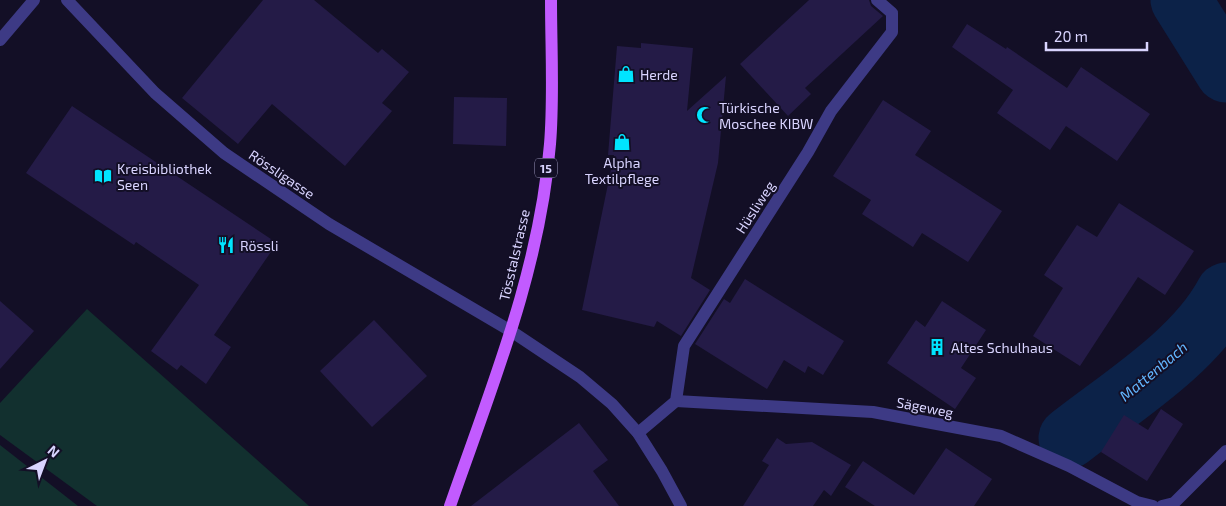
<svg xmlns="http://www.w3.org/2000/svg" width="1226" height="506" viewBox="0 0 1226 506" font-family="'Exo 2',sans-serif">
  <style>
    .green { fill: #12302f }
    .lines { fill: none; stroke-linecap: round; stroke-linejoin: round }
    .river { stroke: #0c2248; stroke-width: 61 }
    .building { fill: #241b47 }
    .minor { stroke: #3d3a85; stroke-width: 12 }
    .major { stroke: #c25bff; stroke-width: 12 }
    .labels { text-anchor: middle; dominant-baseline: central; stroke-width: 4; stroke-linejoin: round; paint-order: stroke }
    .shield { fill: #130f26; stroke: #9e99be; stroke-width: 1 }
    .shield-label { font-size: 12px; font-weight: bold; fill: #d9d4ff }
    .poi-label { font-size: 14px; fill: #d9d4ff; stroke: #130f26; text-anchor: start }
    .street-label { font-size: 14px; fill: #d9d4ff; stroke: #130f26 }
    .water-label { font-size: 15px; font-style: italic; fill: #62b6ff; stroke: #130f26 }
  </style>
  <rect width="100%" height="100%" fill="#130f26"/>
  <!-- green -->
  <g class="green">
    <polygon points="87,309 309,506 97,506 0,435 0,403"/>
    <polygon points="0,445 78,506 0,506"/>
  </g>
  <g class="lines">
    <!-- river -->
    <g class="river">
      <polyline points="1181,0 1226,72"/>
      <path d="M 1069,438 C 1121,397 1195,352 1226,293"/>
    </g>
  </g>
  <!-- building -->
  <g class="building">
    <polygon points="263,0 314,0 378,53 382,49 409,72 382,103 392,111 345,166 272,104 238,144 182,98"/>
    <polygon points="809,0 869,0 871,6 883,16 805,88 811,94 788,116 740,64"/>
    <polygon points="967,24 1006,49 1007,47 1067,88 1081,67 1150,114 1117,161 1066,126 1050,150 997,113 1013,90 952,47"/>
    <polygon points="641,43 693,48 687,111 726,76 718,163 691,278 710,290 681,336 657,321 654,327 582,310 614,155 608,155 617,46 641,48"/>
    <polygon points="454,97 507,98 506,146 453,144"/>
    <polygon points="883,100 931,131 915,155 1002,211 968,262 922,233 913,247 862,214 871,200 833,176"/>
    <polygon points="72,106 277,243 214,335 231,347 206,384 181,365 177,370 151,351 199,285 136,242 134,245 26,173"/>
    <polygon points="1119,203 1194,251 1165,295 1138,277 1080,366 1033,336 1063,288 1044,275 1077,225 1097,237"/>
    <polygon points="745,279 844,341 823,375 808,366 805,373 784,360 767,389 695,344 724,299 730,303"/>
    <polygon points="0,301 34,331 0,369"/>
    <polygon points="942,301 986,330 961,368 976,378 955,409 887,363 916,320 925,327"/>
    <polygon points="374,320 427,376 372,427 320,371"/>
    <polygon points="1161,409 1183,424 1147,481 1101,452 1124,415 1148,430"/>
    <polygon points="579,423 608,460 593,471 619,506 471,506"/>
    <polygon points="777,438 786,444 812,442 851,465 831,496 824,490 813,506 743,506 769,465 762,461"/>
    <polygon points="946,448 992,479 974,506 875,506 845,487 863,461 914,495"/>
  </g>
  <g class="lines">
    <!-- minor -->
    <g class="minor">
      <polyline points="67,0 155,93 224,153 329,224 511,331 580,377 612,404 638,433 662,471 681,506"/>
      <polyline points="0,40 34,0"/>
      <polyline points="676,401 873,412 1001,436 1069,466 1137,502 1153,506"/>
      <polyline points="638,433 676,401 684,346 808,152 831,111 892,32 892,13 877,0"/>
      <polyline points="1162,506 1174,503 1226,451"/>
    </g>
    <!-- major -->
    <path class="major" d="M 450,506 C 491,388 540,270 550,144 C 554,97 551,48 551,0"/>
  </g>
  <!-- icons -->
  <defs>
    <g id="shop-bare" transform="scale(1.35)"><path d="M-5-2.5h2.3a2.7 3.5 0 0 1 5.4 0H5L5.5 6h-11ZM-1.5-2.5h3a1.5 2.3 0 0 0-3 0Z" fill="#00e5ff" stroke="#130f26" stroke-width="2.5" paint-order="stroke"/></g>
    <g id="mosque-bare" transform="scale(1.35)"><path d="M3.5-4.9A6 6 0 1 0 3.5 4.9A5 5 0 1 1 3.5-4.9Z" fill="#00e5ff" stroke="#130f26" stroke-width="2.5" paint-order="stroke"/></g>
    <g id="library-bare" transform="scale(1.35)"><path d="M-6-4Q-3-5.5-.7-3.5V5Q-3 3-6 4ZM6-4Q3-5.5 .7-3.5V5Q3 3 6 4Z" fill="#00e5ff" stroke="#130f26" stroke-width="2.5" paint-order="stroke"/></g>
    <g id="restaurant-bare" transform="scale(1.35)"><path d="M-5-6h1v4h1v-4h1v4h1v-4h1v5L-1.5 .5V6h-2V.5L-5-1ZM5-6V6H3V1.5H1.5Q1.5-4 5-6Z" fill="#00e5ff" stroke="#130f26" stroke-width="2.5" paint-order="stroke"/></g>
    <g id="building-bare" transform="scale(1.35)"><path d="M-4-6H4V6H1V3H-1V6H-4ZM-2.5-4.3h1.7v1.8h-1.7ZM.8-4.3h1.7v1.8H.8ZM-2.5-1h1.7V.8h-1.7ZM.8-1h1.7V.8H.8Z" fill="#00e5ff" stroke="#130f26" stroke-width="2.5" paint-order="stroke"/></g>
  </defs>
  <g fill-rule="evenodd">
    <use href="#shop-bare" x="626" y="74"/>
    <use href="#mosque-bare" x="705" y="115"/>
    <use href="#shop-bare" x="622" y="142"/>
    <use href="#library-bare" x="103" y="176"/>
    <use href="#restaurant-bare" x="226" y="245"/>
    <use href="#building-bare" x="937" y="347"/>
  </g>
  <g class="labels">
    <!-- shield labels -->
    <rect class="shield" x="535" y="158.5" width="22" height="19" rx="4"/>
    <g class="shield-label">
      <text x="546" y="168">15</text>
    </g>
    <!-- poi labels -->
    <g class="poi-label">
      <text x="640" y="74">Herde</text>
      <text x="719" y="107">Türkische<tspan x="719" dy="16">Moschee KIBW</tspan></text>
      <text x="622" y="162" text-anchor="middle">Alpha<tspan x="622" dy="16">Textilpflege</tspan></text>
      <text x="117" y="168">Kreisbibliothek<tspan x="117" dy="16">Seen</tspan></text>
      <text x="240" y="245">Rössli</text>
      <text x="951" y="347">Altes Schulhaus</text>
    </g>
    <!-- street labels -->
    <g class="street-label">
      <text transform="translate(282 174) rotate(34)">Rössligasse</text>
      <text transform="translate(755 207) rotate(-57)">Hüsliweg</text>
      <text transform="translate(514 255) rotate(-77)">Tösstalstrasse</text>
      <text transform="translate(925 407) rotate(11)">Sägeweg</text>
    </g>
    <!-- water labels -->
    <g class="water-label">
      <text transform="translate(1153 371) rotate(-40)">Mattenbach</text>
    </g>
  </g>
  <!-- north arrow -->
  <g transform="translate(45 461) rotate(42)" stroke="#130f26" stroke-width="4" paint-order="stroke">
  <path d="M0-4L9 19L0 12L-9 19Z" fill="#d9d4ff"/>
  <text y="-8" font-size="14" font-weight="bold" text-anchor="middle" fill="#d9d4ff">N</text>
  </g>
  <!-- scale -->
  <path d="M1046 42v8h101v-8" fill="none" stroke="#d9d4ff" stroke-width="2.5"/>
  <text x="1054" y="42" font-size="15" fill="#d9d4ff" stroke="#130f26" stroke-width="4" paint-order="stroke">20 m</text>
</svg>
